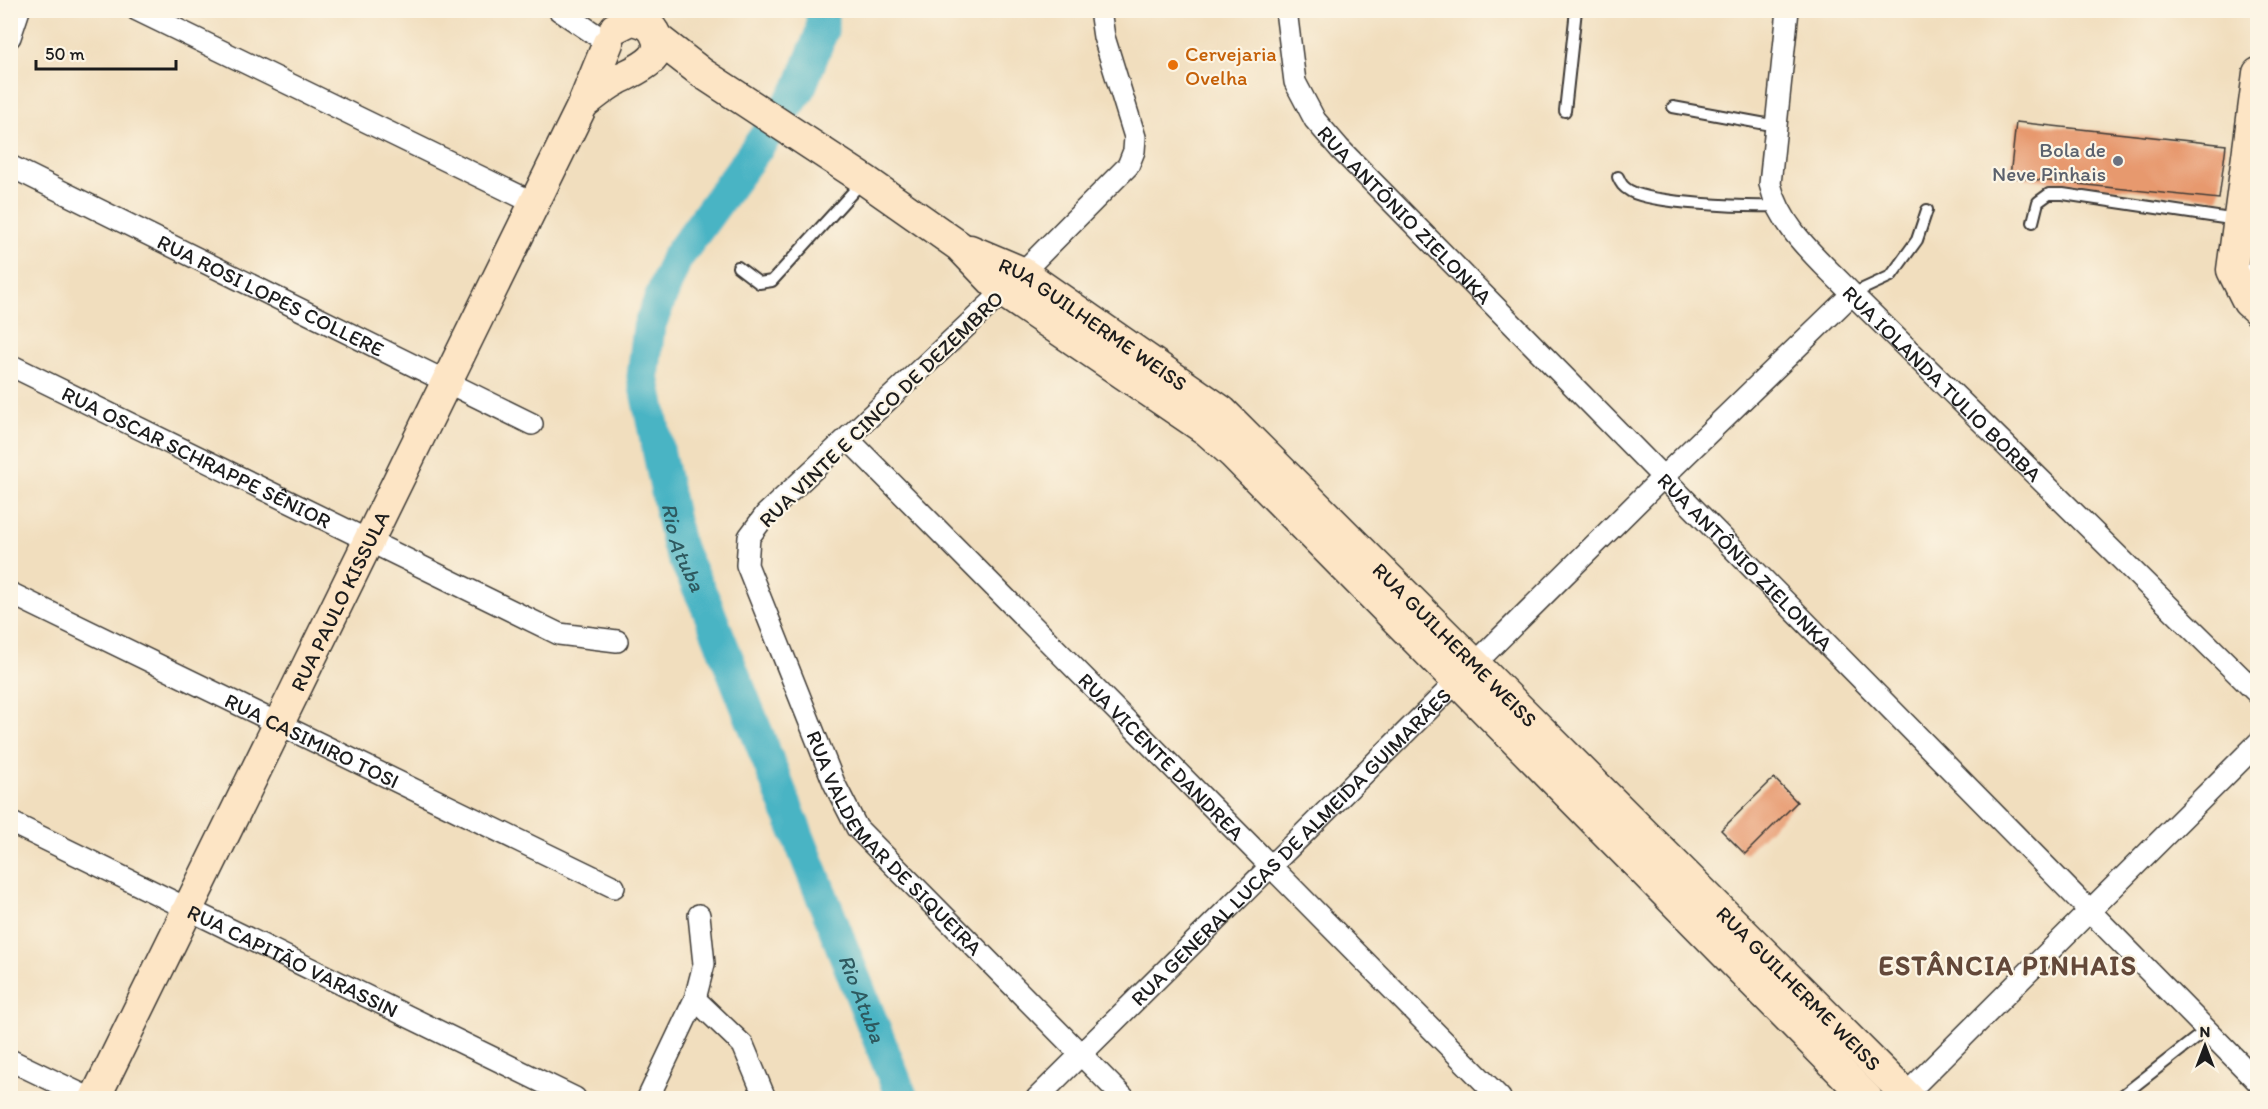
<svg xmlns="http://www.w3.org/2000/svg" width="2268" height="1109" viewBox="0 0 2268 1109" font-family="Itim,sans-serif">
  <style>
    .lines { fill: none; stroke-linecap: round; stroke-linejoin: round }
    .river { stroke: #48b4c4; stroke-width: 33 }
    .building { fill: #e7996e }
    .lane-casing { stroke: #3c3934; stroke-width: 14 }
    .street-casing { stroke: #3c3934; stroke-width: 24 }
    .secondary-casing { stroke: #3c3934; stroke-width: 33 }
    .lane { stroke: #fff; stroke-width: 10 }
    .street { stroke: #fff; stroke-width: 21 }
    .secondary { stroke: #fde5c5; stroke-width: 30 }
    .food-dot { fill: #e8710a; stroke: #fcf5e5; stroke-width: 2 }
    .worship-dot { fill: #6b7280; stroke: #fcf5e5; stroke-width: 2 }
    .labels { text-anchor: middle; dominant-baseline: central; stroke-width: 4.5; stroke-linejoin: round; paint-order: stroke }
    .food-label { font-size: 21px; fill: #c56008; stroke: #fcf5e5; text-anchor: start }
    .worship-label { font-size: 21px; fill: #5b616d; stroke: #fcf5e5; text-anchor: end }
    .street-label { font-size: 21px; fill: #1c1c1c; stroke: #fcf5e5 }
    .water-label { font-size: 22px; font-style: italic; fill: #2e595f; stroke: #fcf5e5 }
    .district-label { font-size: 27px; font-weight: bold; letter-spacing: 1.5px; fill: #634839; stroke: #fcf5e5 }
  </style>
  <rect width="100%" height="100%" fill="#fcf5e5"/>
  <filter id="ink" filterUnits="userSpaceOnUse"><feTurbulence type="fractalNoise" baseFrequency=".0167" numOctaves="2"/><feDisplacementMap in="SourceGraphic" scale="12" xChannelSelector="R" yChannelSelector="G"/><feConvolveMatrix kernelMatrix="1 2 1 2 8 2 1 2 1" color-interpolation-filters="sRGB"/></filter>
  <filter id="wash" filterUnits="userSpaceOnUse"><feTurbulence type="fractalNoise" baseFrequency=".008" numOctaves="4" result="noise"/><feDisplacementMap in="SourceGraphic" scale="24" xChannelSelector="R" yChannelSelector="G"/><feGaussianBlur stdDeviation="1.35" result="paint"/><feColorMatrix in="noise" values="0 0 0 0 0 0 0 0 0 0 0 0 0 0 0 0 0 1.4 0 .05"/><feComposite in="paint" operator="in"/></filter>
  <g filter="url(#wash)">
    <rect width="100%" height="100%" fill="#f1debe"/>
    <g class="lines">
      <!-- river -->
      <path class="river" id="s1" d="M 822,10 L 822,31 L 799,90 L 676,259 L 649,327 L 643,377 L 678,545 L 705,602 L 902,1098"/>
    </g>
    <g id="blocks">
      <!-- building -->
      <g class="building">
        <polygon points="2016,122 2226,145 2219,199 2010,177"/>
        <polygon points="1774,778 1797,802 1745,854 1721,830"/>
      </g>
    </g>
  </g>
  <g filter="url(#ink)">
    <use href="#blocks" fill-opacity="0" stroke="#3c3934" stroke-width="1.5"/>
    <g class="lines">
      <!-- lane casing -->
      <g class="lane-casing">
        <g id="lane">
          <polyline points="1673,107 1777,126"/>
          <polyline points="1565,111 1576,10"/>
          <path d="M 1618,177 C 1621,184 1623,187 1630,191 C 1654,204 1745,207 1775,206"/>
          <polyline points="2033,222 2038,202 2049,194 2063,194 2237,220"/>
          <polyline points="738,267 759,283 772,281 862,182"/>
          <polyline points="2234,269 2258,268"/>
          <polyline points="1852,294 1891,276 1917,240 1927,210"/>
          <polyline points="2123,1095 2206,1030"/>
        </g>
      </g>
      <!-- street casing -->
      <g class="street-casing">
        <g id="street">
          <polyline points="137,10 534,203"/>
          <polyline points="559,10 608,43"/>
          <path id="s2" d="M 1100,10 L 1104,37 L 1135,137 L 1134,151 L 1128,166 L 1003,292 L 766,514 L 749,537 L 747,565 L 834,783 L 857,828 L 1124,1098"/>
          <path id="s3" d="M 1286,10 L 1295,82 L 1315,120 L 1340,149 L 2258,1082"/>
          <path id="s4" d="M 1788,10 L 1770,184 C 1781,230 1821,261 1852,294 L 2258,694"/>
          <polyline points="10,37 19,10"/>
          <path id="s5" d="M 10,166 L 532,424"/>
          <path id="s6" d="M 10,365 L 559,634 L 617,641"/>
          <path id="s7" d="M 848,439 L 1500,1098"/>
          <path id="s8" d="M 10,593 L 614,887"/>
          <path id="s9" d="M 10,822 L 575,1098"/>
          <polyline points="695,999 743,1045 765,1098"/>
          <polyline points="10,1060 89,1098"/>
          <polyline points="648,1098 695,999 704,964 699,915"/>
          <path id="s10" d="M 1037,1098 L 1663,477 L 1852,294"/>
          <polyline points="1902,1098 2258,743"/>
        </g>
      </g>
      <!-- secondary casing -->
      <g class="secondary-casing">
        <g id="secondary">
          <polyline points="657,38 702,73 865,180 959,246 1003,292 1206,430 1233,454 1867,1098"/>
          <polyline points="2258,73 2232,270 2248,302 2258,311"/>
          <path d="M 583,104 C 594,96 605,86 617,80 C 635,70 670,59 654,32 C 649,23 640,21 631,20 L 615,28"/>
          <path id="s11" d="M 970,250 L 1022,272 L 1222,411 L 1909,1098"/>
          <path id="s12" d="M 95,1098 L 583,104 L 608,43"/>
        </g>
      </g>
      <!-- lane -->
      <use href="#lane" class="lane"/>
      <!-- street -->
      <use href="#street" class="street"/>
      <!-- secondary -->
      <use href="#secondary" class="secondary"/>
    </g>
  </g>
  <!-- markers -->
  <circle class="food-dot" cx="1173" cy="65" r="6"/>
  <circle class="worship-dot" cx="2118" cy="161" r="6"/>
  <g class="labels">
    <!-- food labels -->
    <g class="food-label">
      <text x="1185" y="53">Cervejaria<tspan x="1185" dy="24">Ovelha</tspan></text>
    </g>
    <!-- worship labels -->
    <g class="worship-label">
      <text x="2106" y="149">Bola de<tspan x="2106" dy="24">Neve Pinhais</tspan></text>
    </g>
    <!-- street labels -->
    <g class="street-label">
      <text stroke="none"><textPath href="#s3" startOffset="246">RUA ANTÔNIO ZIELONKA</textPath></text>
      <text stroke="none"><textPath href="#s5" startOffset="291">RUA ROSI LOPES COLLERE</textPath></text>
      <text stroke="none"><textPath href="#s11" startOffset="144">RUA GUILHERME WEISS</textPath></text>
      <text stroke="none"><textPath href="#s4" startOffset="441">RUA IOLANDA TULIO BORBA</textPath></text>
      <text transform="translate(881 409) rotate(-44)">RUA VINTE E CINCO DE DEZEMBRO</text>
      <text stroke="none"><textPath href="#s6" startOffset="208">RUA OSCAR SCHRAPPE SÊNIOR</textPath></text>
      <text stroke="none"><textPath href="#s3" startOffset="732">RUA ANTÔNIO ZIELONKA</textPath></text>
      <text stroke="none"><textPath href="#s12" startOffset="554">RUA PAULO KISSULA</textPath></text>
      <text stroke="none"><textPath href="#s11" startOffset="630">RUA GUILHERME WEISS</textPath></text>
      <text stroke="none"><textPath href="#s8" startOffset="336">RUA CASIMIRO TOSI</textPath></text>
      <text stroke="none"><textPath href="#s7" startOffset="446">RUA VICENTE DANDREA</textPath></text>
      <text stroke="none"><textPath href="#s2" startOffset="1040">RUA VALDEMAR DE SIQUEIRA</textPath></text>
      <text stroke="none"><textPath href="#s10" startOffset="357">RUA GENERAL LUCAS DE ALMEIDA GUIMARÃES</textPath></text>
      <text stroke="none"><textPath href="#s9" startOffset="315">RUA CAPITÃO VARASSIN</textPath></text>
      <text stroke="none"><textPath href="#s11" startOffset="1116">RUA GUILHERME WEISS</textPath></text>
    </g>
    <!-- water labels -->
    <g class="water-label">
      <text stroke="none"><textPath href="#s1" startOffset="592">Rio Atuba</textPath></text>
      <text stroke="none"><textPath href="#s1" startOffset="1078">Rio Atuba</textPath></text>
    </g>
    <!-- district labels -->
    <g class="district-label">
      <text x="2008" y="965">ESTÂNCIA PINHAIS</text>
    </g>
  </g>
  <!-- margin -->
  <rect width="2268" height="1109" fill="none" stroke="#fcf5e5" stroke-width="36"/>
  <!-- north arrow -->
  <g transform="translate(2205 1046)" stroke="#fcf5e5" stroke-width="4.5" paint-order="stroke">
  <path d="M0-4.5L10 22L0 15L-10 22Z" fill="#1c1c1c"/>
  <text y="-9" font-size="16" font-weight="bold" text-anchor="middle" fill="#1c1c1c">N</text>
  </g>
  <!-- scale -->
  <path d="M36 60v9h140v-9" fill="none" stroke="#1c1c1c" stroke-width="3"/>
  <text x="45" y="60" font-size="18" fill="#1c1c1c" stroke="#fcf5e5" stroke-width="4.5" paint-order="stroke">50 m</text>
</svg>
